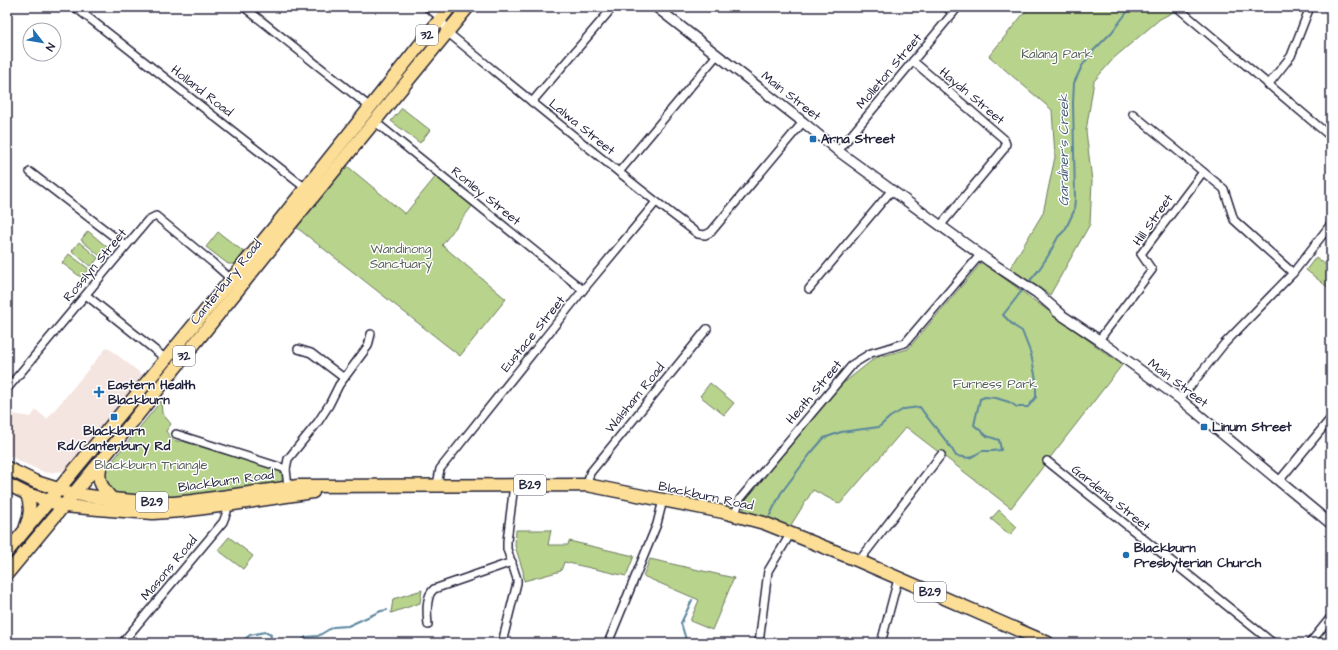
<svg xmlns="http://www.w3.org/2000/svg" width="1338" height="650" viewBox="0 0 1338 650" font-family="'Architects Daughter',sans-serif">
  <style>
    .built { fill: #f5e5e0 }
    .green { fill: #b8d38b; stroke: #6d7a63 }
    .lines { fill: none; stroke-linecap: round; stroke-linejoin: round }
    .stream { stroke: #5a869e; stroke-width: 2 }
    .minor-casing { stroke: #22223b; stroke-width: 10 }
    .tertiary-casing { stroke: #22223b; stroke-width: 12 }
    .primary-casing { stroke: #22223b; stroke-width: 15 }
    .minor { stroke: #fff; stroke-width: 7 }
    .tertiary { stroke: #fff; stroke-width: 9 }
    .primary { stroke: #fcde96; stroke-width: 12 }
    .poi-dot { fill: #1f6fb2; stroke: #fff; stroke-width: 1.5 }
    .labels { text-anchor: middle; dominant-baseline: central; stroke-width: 3; stroke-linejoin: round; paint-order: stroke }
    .shield { fill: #fff; stroke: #646476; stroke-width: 1 }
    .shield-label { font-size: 12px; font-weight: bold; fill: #22223b }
    .park-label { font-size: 13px; fill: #566057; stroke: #fff }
    .street-label { font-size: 13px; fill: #22223b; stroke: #fff }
    .poi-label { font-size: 13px; font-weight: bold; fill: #22223b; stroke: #fff; text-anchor: start }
    .water-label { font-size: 14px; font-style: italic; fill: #435c75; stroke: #fff }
  </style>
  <rect width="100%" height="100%" fill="#fff"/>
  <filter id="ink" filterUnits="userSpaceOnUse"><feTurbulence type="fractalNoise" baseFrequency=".025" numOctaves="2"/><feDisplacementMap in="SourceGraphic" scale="8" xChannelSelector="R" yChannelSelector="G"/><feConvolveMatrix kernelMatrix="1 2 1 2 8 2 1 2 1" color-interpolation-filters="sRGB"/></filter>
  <g filter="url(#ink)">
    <!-- built -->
    <polygon class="built" points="107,347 143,375 64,471 46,473 21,462 7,454 7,413 31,417 36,410 47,419"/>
    <!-- green -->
    <g class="green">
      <polygon points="1029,7 1183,7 1160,19 1115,57 1094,81 1086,131 1092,181 1090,224 1050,295 1010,268 1043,213 1055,157 1052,110 989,56"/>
      <polygon points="402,108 430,130 420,143 391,121"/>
      <polygon points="346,165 405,214 437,175 473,205 442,245 506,299 460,356 296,227"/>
      <polygon points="88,231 107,247 100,256 81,240"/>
      <polygon points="218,232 244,252 235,264 228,264 206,247"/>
      <polygon points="79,242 98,258 91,267 72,251"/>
      <polygon points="69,254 89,269 82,278 62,263"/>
      <polygon points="1316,257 1331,269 1330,289 1306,270"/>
      <polygon points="982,262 1122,365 1011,508 906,427 840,504 813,490 789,528 744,510 743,503 841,385 875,358 908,349"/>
      <polygon points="710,383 734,403 724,415 700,396"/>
      <path d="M 161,401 L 162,413 L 171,424 L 166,431 C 171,439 173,442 183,441 C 204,448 225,454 246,460 C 255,462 269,462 276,467 C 282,471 284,477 281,483 L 165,499 L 118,496 L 104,484 L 107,470 L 114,459 Z"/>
      <polygon points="999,510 1017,527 1010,535 991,519"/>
      <polygon points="516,530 551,530 548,545 568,545 569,541 634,556 626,576 564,562 561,571 524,581 523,571 515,546"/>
      <polygon points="229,537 253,556 243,569 218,550"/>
      <polygon points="650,559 734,578 712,630 690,621 699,600 643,576"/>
      <polygon points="422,590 420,603 391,613 393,599"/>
    </g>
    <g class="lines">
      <!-- stream -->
      <g class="stream">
        <polyline points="1028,283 1038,271 1048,256 1058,237 1065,230 1074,211 1075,198 1073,103 1074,83 1082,66 1093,51 1112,32 1131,7"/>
        <path d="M 770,515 L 781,493 L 811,453 L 824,438 L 841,432 L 879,427 L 890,417 L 904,409 L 920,407 C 931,424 946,438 956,456 L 970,458 L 982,451 L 992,451 L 1001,450 L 999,440 L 987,436 L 974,425 L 980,399 L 985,397 L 996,398 L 1009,402 L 1017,407 L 1028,407 L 1036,397 L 1036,380 L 1031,354 L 1022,331 L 1014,326 L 1003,315 L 1024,288"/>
        <polyline points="240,643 250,635 265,632 271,635 269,643"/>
        <polyline points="299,643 306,637 318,636 333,627 348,626 381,611 387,610"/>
        <polyline points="687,643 681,623 692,600"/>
      </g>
      <!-- minor casing -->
      <g class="minor-casing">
        <g id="minor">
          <polyline points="75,7 308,190"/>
          <polyline points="244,7 370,107"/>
          <path d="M 427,7 L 441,18 L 447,32 C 530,100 612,169 698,234 L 705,235 L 711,232 L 803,122"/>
          <polyline points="946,7 953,13"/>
          <polyline points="1178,8 1331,137"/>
          <polyline points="913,61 1004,139 1006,144 1004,149 940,226"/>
          <polyline points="1268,85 1291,56 1310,7"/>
          <polyline points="532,102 613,7"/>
          <polyline points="1133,114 1224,189 1234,220 1293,273"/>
          <polyline points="374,121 583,290"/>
          <polyline points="838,151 958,7"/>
          <polyline points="30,172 126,246"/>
          <polyline points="619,172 717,55"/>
          <polyline points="809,289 891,191"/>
          <polyline points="86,295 166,359"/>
          <polyline points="1099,340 1152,270 1141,254 1203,172"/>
          <polyline points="298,349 311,353 344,378"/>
          <polyline points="7,389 148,220 156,216 213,263 231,279 233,280"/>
          <polyline points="1180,399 1224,344 1293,273 1331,224"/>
          <polyline points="176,434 286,469"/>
          <polyline points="1047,461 1273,643"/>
          <polyline points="1279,481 1331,418"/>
          <polyline points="437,485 440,469 583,290 656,202"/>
          <polyline points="587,485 590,473 707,329"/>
          <polyline points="288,487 286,469 288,459 318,422 329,405 339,385 368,346 371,334"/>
          <polyline points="735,515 740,499 853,364 871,353 905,343 980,255"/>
          <polyline points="859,561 941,455"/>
          <path d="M 428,625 C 427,615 425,596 434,589 L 512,562"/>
          <polyline points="122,643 223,522 227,512 227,505"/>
          <polyline points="502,643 517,583 517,579 507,549 507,541 514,485"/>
          <polyline points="608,643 657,524 663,500"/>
          <polyline points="759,643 768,571 791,533"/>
          <polyline points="881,643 898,579"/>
          <polyline points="1310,643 1331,617"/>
        </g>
      </g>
      <!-- tertiary casing -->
      <g class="tertiary-casing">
        <g id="tertiary">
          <polyline points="656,7 803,122 838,151 989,261 1037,293 1061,314"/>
          <polyline points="1057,312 1099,340 1180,399 1331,524"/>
        </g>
      </g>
      <!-- primary casing -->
      <g class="primary-casing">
        <g id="primary">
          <path d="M 102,460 C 96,479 100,486 112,499"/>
          <polyline points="7,468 36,482 74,494 112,499 156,503 174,503 193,501 298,486 587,485 723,512 764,523 859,561 1048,643"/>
          <polyline points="7,484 27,494 64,506 110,510 153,513 181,511 227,505 313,492"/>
          <path d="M 26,526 C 31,515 31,506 27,494"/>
          <polyline points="7,552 276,225 450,7"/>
          <polyline points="7,574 104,457 285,231 468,7"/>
        </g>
      </g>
      <!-- minor -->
      <use href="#minor" class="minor"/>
      <!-- tertiary -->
      <use href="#tertiary" class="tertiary"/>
      <!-- primary -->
      <use href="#primary" class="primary"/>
    </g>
  </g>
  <!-- markers -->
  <g class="poi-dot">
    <rect x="809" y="135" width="8" height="8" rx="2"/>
    <path d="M97 386h4v4h4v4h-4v4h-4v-4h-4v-4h4z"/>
    <rect x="110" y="413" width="8" height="8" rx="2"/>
    <rect x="1200" y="423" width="8" height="8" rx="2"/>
    <circle cx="1126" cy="555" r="4"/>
  </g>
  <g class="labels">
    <!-- shield labels -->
    <g class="shield">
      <rect x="416" y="25" width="22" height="20" rx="3"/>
      <rect x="173" y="346" width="22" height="20" rx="3"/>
      <rect x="514" y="475" width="32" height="20" rx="3"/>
      <rect x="136" y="492" width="32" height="20" rx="3"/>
      <rect x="914" y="582" width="32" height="20" rx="3"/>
    </g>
    <g class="shield-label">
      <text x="427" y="35">32</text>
      <text x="184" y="356">32</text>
      <text x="530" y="485">B29</text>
      <text x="152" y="502">B29</text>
      <text x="930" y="592">B29</text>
    </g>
    <!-- park labels -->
    <g class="park-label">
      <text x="1057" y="54">Kalang Park</text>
      <text x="401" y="249">Wandinong<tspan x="401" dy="15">Sanctuary</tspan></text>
      <text x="995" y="384">Furness Park</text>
      <text x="151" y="465">Blackburn Triangle</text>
    </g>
    <!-- street labels -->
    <g class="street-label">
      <text transform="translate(889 71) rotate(-50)">Molleton Street</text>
      <text transform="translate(202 91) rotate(38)">Holland Road</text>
      <text transform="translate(791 96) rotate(38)">Main Street</text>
      <text transform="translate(972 96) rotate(40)">Haydn Street</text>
      <text transform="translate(582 127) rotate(39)">Lalwa Street</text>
      <text transform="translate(486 196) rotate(39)">Ronley Street</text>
      <text transform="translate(1153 220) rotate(-55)">Hill Street</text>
      <text transform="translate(95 265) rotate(-50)">Rosslyn Street</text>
      <text transform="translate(226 282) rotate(-51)">Canterbury Road</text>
      <text transform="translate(533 334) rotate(-51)">Eustace Street</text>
      <text transform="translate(1178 383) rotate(37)">Main Street</text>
      <text transform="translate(814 392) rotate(-50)">Heath Street</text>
      <text transform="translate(635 398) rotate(-51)">Walsham Road</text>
      <text transform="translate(226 481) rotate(-8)">Blackburn Road</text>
      <text transform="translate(706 496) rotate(12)">Blackburn Road</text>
      <text transform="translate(1111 498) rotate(39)">Gardenia Street</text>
      <text transform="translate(169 568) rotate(-50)">Masons Road</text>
    </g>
    <!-- poi labels -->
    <g class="poi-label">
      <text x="821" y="139">Arna Street</text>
      <text x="108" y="385">Eastern Health<tspan x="108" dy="15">Blackburn</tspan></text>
      <text x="1212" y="427">Linum Street</text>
      <text x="114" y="431" text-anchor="middle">Blackburn<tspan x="114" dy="15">Rd/Canterbury Rd</tspan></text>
      <text x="1134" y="548">Blackburn<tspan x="1134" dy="15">Presbyterian Church</tspan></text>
    </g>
    <!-- water labels -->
    <g class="water-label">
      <text transform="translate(1064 150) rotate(-90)">Gardiner's Creek</text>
    </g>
  </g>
  <!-- margin -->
  <rect width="1338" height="650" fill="none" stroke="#fff" stroke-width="24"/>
  <rect x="12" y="12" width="1314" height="626" fill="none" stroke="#22223b" stroke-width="1.5" filter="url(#ink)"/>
  <!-- north arrow -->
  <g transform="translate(42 42) rotate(121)"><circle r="19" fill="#ffffff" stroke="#a7a7b1"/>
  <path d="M0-3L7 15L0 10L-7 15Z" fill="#1f6fb2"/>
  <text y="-6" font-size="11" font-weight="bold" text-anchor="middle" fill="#22223b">N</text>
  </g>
</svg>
